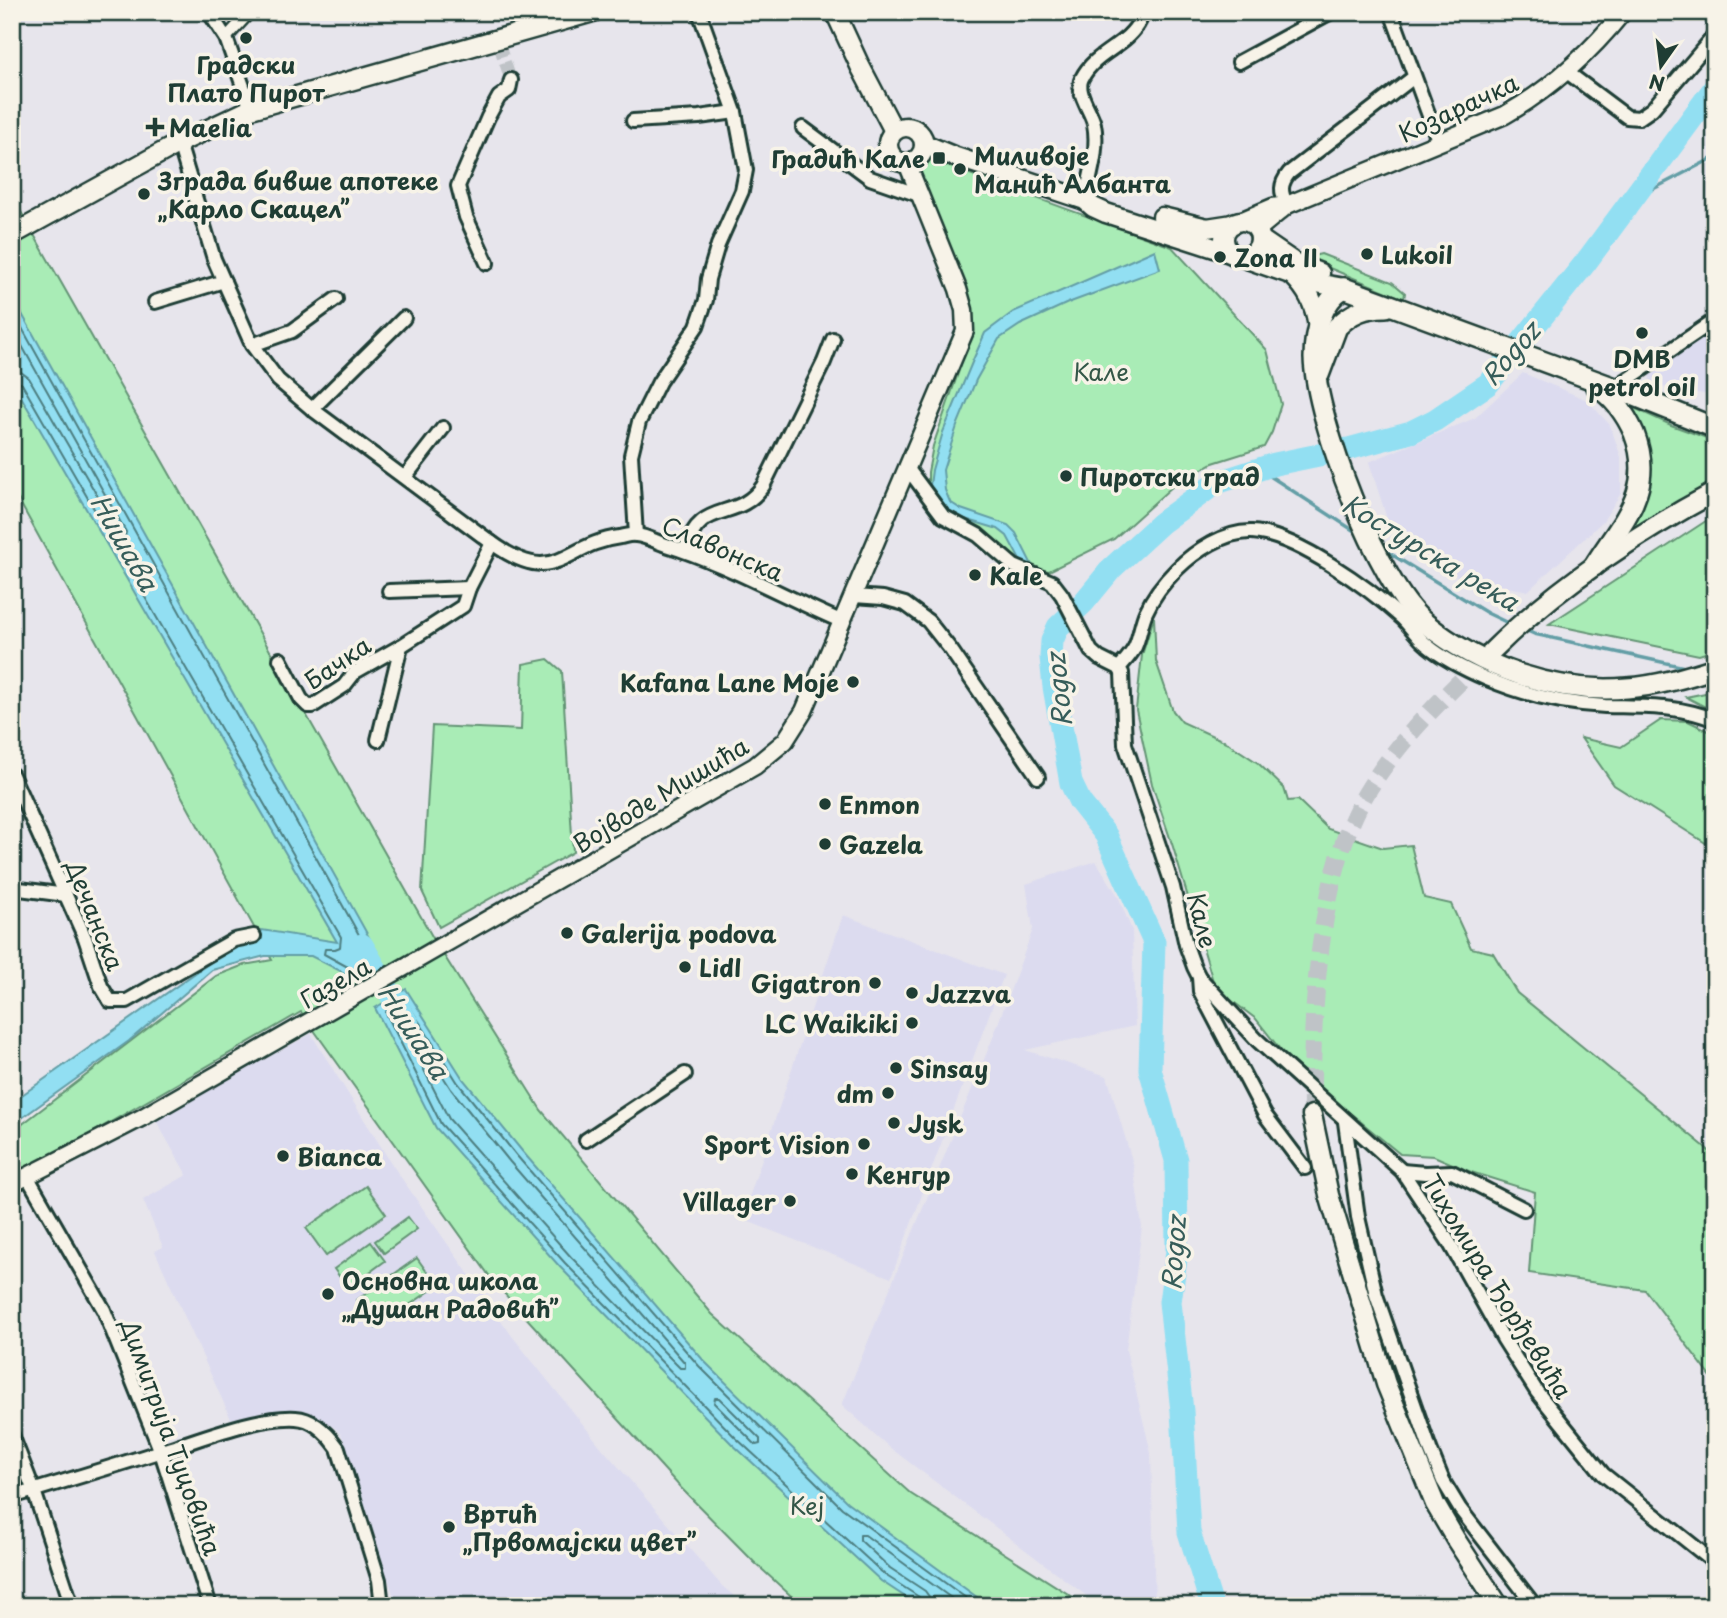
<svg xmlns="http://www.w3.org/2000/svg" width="1727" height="1618" viewBox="0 0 1727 1618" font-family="'Playpen Sans',sans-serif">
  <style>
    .built { fill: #dcdbef }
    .green { fill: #a9ecb6; stroke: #649475; stroke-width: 2 }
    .water { fill: #92dff2; stroke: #649ea6; stroke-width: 2 }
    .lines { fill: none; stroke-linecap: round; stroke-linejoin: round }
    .shore { stroke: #4d7e80; stroke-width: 2 }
    .stream { stroke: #649ea6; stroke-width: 3.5 }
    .river { stroke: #92dff2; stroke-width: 23 }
    .minor-tunnel { stroke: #bfc3c7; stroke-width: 12; stroke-dasharray: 12 6; stroke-linecap: butt }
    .secondary-tunnel { stroke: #bfc3c7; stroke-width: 18; stroke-dasharray: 18 9; stroke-linecap: butt }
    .pedestrian-casing { stroke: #1f3d34; stroke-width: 15 }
    .minor-casing { stroke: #1f3d34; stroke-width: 18 }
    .tertiary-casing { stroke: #1f3d34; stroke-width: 21 }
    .secondary-casing { stroke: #1f3d34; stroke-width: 23 }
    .primary-casing { stroke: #1f3d34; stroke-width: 24 }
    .pedestrian { stroke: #f7f3e8; stroke-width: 10 }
    .minor { stroke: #f7f3e8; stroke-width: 12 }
    .tertiary { stroke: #f7f3e8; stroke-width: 16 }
    .secondary { stroke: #f7f3e8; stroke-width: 18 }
    .primary { stroke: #f7f3e8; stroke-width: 19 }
    .poi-dot { fill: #1f3d34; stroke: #f7f3e8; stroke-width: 2.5 }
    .labels { text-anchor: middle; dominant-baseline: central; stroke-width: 7; stroke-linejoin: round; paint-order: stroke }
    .poi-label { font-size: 24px; font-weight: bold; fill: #1f3d34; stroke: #f7f3e8; text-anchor: start }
    .street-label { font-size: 24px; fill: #1f3d34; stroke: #f7f3e8 }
    .park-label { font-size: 24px; fill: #345748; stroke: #f7f3e8 }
    .water-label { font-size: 26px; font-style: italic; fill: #365d5a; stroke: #f7f3e8 }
  </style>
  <rect width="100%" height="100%" fill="#e7e5ec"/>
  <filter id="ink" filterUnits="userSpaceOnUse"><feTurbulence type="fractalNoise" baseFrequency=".0143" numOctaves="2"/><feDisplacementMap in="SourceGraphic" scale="14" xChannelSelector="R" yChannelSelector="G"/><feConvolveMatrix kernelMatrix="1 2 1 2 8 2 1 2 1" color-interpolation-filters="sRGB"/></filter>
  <g filter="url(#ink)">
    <!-- built -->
    <g class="built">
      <polygon points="1715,330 1715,396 1653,385 1649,376"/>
      <polygon points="1523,373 1587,400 1610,425 1621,457 1621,493 1603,521 1528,591 1461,578 1420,557 1389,525 1369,462 1475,418"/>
      <polygon points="1096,861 1118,896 1132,931 1135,1026 1025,1050 1107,1076 1133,1164 1142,1227 1126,1350 1151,1453 1155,1606 1100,1606 889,1447 842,1405 992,1040 1033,929 1026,884"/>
      <polygon points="843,915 1004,975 891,1278 742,1219"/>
      <polygon points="311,1034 393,1166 512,1336 602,1448 722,1586 746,1606 397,1606 342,1436 336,1429 313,1414 292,1410 231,1419 155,1251 163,1247 143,1200 187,1175 155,1119"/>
    </g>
    <!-- green -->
    <g class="green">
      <polygon points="921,160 931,160 1172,247 1267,350 1281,404 1272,432 1264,447 1213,463 1174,485 1114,539 1049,571 1024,567 946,517 928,488 928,472 933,446 967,347 916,165"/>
      <polygon points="12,196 433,938 541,1110 712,1314 911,1494 1087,1606 802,1606 754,1562 681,1488 493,1281 301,1012 12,1179 12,1132 216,976 244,965 272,960 12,488"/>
      <polygon points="1321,254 1392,282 1405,293 1404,299 1310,260 1313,256"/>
      <polygon points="1619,401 1671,425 1715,441 1715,483 1628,532 1645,480"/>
      <polygon points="1715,515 1715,650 1699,655 1549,624"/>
      <polygon points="1154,617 1156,661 1173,711 1182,722 1226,742 1258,763 1284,788 1288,801 1298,800 1328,829 1383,848 1411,845 1424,898 1451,904 1471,948 1493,953 1517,993 1705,1147 1715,1157 1715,1382 1645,1290 1529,1273 1535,1192 1471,1172 1434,1156 1400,1154 1294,1067 1256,1019 1215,988 1173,847 1152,784 1136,710 1142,655"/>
      <polygon points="548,659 562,671 573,852 439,927 422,891 432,726 521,730 523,664"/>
      <polygon points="1715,691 1715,712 1686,697"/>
      <polygon points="1661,720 1688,721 1715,734 1715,849 1614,785 1581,738 1621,747"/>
      <polygon points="366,1186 386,1214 326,1256 306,1228"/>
      <polygon points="408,1217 417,1229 384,1253 375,1241"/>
      <polygon points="371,1242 385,1261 348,1288 334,1269"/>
      <polygon points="417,1258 437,1286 376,1328 357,1300"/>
    </g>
    <!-- water -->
    <g class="water">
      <polygon points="1155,250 1160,269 1068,303 1020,325 999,339 976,380 957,426 943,470 945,490 950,502 961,509 1008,525 1016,533 1032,565 1021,562 1007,536 998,529 945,513 933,496 930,485 932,470 943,432 973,360 985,333 1013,312"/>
      <polygon points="12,296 385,966 358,980 311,956 265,956 212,970 129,1041 12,1125 12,1102 235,945 258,939 262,930 337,942 12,381"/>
      <polygon points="406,989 463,1079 522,1151 704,1361 847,1502 989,1606 919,1606 881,1581 731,1443 560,1267 436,1128 375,1008"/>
    </g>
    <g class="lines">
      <!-- shore -->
      <g class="shore">
        <polyline points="12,310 373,960 372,965 357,972 324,954 325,949 335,949 340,947 341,937 22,384 12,379"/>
        <polyline points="12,328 126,532 125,537 120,535 29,378 21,372 12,371"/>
        <polygon points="399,1014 404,1015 451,1089 510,1162 685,1363 685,1368 680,1368 571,1257 449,1119 398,1019"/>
        <polygon points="715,1398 719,1398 760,1439 760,1444 756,1445 714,1403"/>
        <polyline points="922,1606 919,1597 885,1575 736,1438 565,1263 441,1124 386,1013 387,1009 401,1000 406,1001 458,1083 517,1156 699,1366 842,1508 977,1606"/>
        <polyline points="931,1606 930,1598 925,1591 890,1568 860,1540 860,1535 865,1535 962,1606"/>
      </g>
      <!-- stream -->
      <g class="stream">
        <polyline points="1632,200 1715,157"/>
        <polyline points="1259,469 1359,534"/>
        <polyline points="1386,551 1487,613 1512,625"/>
        <polyline points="1523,629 1534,634 1689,668"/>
      </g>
      <!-- river -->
      <g class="river">
        <polyline points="362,945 408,1024"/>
        <polyline points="1212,1606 1189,1532 1182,1411 1170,1302 1177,1251 1176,1160 1150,1069 1154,942 1106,835 1080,802 1071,783 1054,687 1051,657 1052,641 1058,627 1084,602 1112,568 1161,523 1216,483 1275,464 1348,449 1411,432 1435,420 1488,384 1586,262 1715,87"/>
      </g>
      <!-- minor-tunnel -->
      <polyline class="minor-tunnel" points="499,45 511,80"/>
      <!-- secondary-tunnel -->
      <path class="secondary-tunnel" d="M 1312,1115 C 1311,1020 1317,874 1367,792 C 1397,742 1440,701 1482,660"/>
      <!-- pedestrian casing -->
      <g class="pedestrian-casing">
        <polyline id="pedestrian" points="226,38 250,12"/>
      </g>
      <!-- minor casing -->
      <g class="minor-casing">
        <g id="minor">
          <polyline points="209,12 226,38 251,109"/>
          <polyline points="1391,12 1439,143"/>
          <polyline points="1239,62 1331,12"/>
          <polyline points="1567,72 1627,117 1639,118 1652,109 1715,35"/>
          <polyline points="633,121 699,117 735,112"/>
          <polyline points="803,128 870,178 919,195"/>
          <path d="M 179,143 L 214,259 L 252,345 L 278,380 L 312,409 L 492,543 C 557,590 563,544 620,537 C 625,536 632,534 636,535 C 646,536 657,542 666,545 C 727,564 784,597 843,622"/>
          <path d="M 1085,200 C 1090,175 1099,150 1094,124 C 1091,110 1075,92 1082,78 C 1096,51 1128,46 1140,20"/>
          <path d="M 1287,205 C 1280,192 1280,184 1289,173 L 1414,77"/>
          <polyline points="487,263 466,217 458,186 488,117 499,97 509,90 511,80"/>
          <polyline points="155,302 224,281"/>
          <polyline points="252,345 292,331 336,299"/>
          <polyline points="1615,388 1715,320"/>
          <polyline points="312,409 404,318"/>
          <polyline points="908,469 943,516 978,535 1014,566 1052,582 1062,595 1091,651 1099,658 1119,668 1122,673 1125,744 1173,887 1186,945 1194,967 1199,977 1200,991 1265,1115 1305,1168"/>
          <polyline points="405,477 443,428"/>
          <polyline points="636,535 631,455 639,422 659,382 697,326 706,300 708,279 718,245 742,191 746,170 735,112 699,12"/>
          <path d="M 685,551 C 700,497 736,524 763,486 L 824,362 L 833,339"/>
          <polyline points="389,591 469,588"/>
          <polyline points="854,596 883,598 905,604 928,621 951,650 1038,777"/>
          <polyline points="280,659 301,699 308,706 313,706 344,686 355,672 401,646"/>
          <path d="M 1119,668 C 1124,662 1131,655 1135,647 C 1140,636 1141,623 1146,612 C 1153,596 1165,581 1177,569 C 1195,551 1225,531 1252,532 C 1295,534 1370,589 1402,618 C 1411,627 1418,638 1427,645 C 1445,660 1466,670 1487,679 C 1525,695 1564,704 1605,706 C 1644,707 1678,705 1715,720"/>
          <polyline points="378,740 401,646 463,606 469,588 492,543"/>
          <polyline points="12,775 85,938 101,986 110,1001 127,1001 234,940 254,936"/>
          <polyline points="12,888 66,895"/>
          <polyline points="1199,977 1257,1040 1402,1171 1449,1242 1504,1340 1537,1392 1603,1474 1715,1563"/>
          <polyline points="1345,1122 1358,1217 1376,1295 1430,1449 1443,1481 1460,1509 1535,1606"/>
          <polyline points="586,1140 685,1074"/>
          <polyline points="1402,1171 1425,1173 1452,1172 1524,1209"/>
          <polyline points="27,1176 104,1310 161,1452 210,1606"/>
          <polyline points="12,1435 34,1491 72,1606"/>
          <path d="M 12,1497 C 65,1481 118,1465 171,1448 C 206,1437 259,1416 296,1418 C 314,1419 328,1434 338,1448 L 379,1580 L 382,1606"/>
        </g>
      </g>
      <!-- tertiary casing -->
      <g class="tertiary-casing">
        <g id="tertiary">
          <path d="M 1238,222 L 1273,207 L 1287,205 L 1505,115 C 1552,88 1589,54 1623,12"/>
          <polyline points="1258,233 1262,226 1285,207"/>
          <polyline points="12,1184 143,1117 755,766 785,741 804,711 965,331 964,310 958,289 907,163"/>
        </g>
      </g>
      <!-- secondary casing -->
      <g class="secondary-casing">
        <g id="secondary">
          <polyline points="835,12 860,66 894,131"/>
          <circle cx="906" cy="145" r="18"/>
          <polyline points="924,144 953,156 1085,200 1093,207 1106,213 1230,253"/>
          <polyline points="1162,217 1207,228 1233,224"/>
          <circle cx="1242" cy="239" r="18"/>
          <polyline points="12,235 179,143 251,109 593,12"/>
          <polyline points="1260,239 1295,263 1320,273"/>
          <polyline points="1241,257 1316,283 1344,288"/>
          <path d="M 1492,651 C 1557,586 1635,535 1715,492"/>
          <polyline points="1312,1115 1329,1195 1386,1384 1435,1504 1456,1540 1499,1606"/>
        </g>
      </g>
      <!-- primary casing -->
      <g class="primary-casing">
        <g id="primary">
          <path d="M 1293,275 C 1308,290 1315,304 1318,324"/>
          <path d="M 1344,288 C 1321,302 1314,332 1314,358 C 1316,420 1377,583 1425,623 C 1480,668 1556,694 1627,688 C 1657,686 1687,677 1715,668"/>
          <polyline points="1344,288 1615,388 1715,428"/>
          <path d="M 1319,375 L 1337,327 C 1352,312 1366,307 1386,307"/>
          <path d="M 1594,566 C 1622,521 1656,490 1634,433 C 1626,415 1614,398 1597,387"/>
        </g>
      </g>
      <!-- pedestrian -->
      <use href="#pedestrian" class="pedestrian"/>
      <!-- minor -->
      <use href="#minor" class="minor"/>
      <!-- tertiary -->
      <use href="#tertiary" class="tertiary"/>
      <!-- secondary -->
      <use href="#secondary" class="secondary"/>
      <!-- primary -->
      <use href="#primary" class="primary"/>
    </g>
  </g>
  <!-- markers -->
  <g class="poi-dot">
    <circle cx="246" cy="38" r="7"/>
    <path d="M151.5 116.5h7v7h7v7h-7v7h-7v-7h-7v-7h7z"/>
    <rect x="932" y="151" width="14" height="14" rx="3.5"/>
    <circle cx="960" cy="169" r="7"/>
    <circle cx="144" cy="194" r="7"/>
    <circle cx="1367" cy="254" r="7"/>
    <circle cx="1220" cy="257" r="7"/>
    <circle cx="1642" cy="333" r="7"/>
    <circle cx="1066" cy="476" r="7"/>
    <circle cx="975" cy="575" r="7"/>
    <circle cx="853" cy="682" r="7"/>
    <circle cx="825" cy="804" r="7"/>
    <circle cx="825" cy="844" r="7"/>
    <circle cx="567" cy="933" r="7"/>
    <circle cx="685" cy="967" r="7"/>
    <circle cx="875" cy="983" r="7"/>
    <circle cx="912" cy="993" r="7"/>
    <circle cx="912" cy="1023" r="7"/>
    <circle cx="896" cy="1068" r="7"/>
    <circle cx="888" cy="1093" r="7"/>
    <circle cx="894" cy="1123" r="7"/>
    <circle cx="864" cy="1144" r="7"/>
    <circle cx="283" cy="1156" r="7"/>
    <circle cx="852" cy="1174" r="7"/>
    <circle cx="790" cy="1201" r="7"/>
    <circle cx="328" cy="1294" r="7"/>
    <circle cx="449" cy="1527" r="7"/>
  </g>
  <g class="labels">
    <!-- poi labels -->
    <g class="poi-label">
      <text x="246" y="64" text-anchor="middle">Градски<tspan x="246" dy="28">Плато Пирот</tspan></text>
      <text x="169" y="127">Maelia</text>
      <text x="974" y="155">Миливоје<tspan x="974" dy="28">Манић Албанта</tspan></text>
      <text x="925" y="158" text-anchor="end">Градић Кале</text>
      <text x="158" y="180">Зграда бивше апотеке<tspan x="158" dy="28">„Карло Скацел”</tspan></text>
      <text x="1381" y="254">Lukoil</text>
      <text x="1234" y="257">Zona II</text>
      <text x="1642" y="358" text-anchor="middle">DMB<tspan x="1642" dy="28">petrol oil</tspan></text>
      <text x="1080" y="476">Пиротски град</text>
      <text x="989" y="575">Kale</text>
      <text x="839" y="682" text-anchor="end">Kafana Lane Moje</text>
      <text x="839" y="804">Enmon</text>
      <text x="839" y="844">Gazela</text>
      <text x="581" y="933">Galerija podova</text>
      <text x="699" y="967">Lidl</text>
      <text x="861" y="983" text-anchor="end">Gigatron</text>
      <text x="926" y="993">Jazzva</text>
      <text x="898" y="1023" text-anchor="end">LC Waikiki</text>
      <text x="910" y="1068">Sinsay</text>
      <text x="874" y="1093" text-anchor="end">dm</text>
      <text x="908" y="1123">Jysk</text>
      <text x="850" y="1144" text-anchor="end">Sport Vision</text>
      <text x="297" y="1156">Bianca</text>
      <text x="866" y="1174">Кенгур</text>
      <text x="776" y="1201" text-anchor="end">Villager</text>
      <text x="342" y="1280">Основна школа<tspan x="342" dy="28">„Душан Радовић”</tspan></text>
      <text x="463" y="1513">Вртић<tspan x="463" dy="28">„Првомајски цвет”</tspan></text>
    </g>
    <!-- street labels -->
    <g class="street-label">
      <text transform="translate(1458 107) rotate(-25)">Козарачка</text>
      <text transform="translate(723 548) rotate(23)">Славонска</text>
      <text transform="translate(337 662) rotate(-34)">Бачка</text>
      <text transform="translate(660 794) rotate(-31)">Војводе Мишића</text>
      <text transform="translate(96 915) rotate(68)">Дечанска</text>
      <text transform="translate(1203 920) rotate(76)">Кале</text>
      <text transform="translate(335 982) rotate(-30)">Газела</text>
      <text transform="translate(1498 1286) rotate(58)">Тихомира Ђорђевића</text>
      <text transform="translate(172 1437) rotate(70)">Димитрија Туцовића</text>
    </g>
    <!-- park labels -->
    <g class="park-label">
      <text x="1101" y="371">Кале</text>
      <text x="807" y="1505">Кеј</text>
    </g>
    <!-- water labels -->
    <g class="water-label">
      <text transform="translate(1510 353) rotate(-49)">Rogoz</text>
      <text transform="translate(125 542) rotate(60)">Нишава</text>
      <text transform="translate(1431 552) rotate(31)">Костурска река</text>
      <text transform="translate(1058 690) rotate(-96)">Rogoz</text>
      <text transform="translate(414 1031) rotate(57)">Нишава</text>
      <text transform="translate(1173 1253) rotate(-86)">Rogoz</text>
    </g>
  </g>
  <!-- margin -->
  <rect width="1727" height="1618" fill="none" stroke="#f7f3e8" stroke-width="42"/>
  <rect x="21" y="21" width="1685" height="1576" fill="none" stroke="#1f3d34" stroke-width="2.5" filter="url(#ink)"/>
  <!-- north arrow -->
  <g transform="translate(1661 66) rotate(194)" stroke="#f7f3e8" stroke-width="5" paint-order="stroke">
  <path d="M0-5L12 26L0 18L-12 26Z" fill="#1f3d34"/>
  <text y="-10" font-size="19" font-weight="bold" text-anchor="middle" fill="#1f3d34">N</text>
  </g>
</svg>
